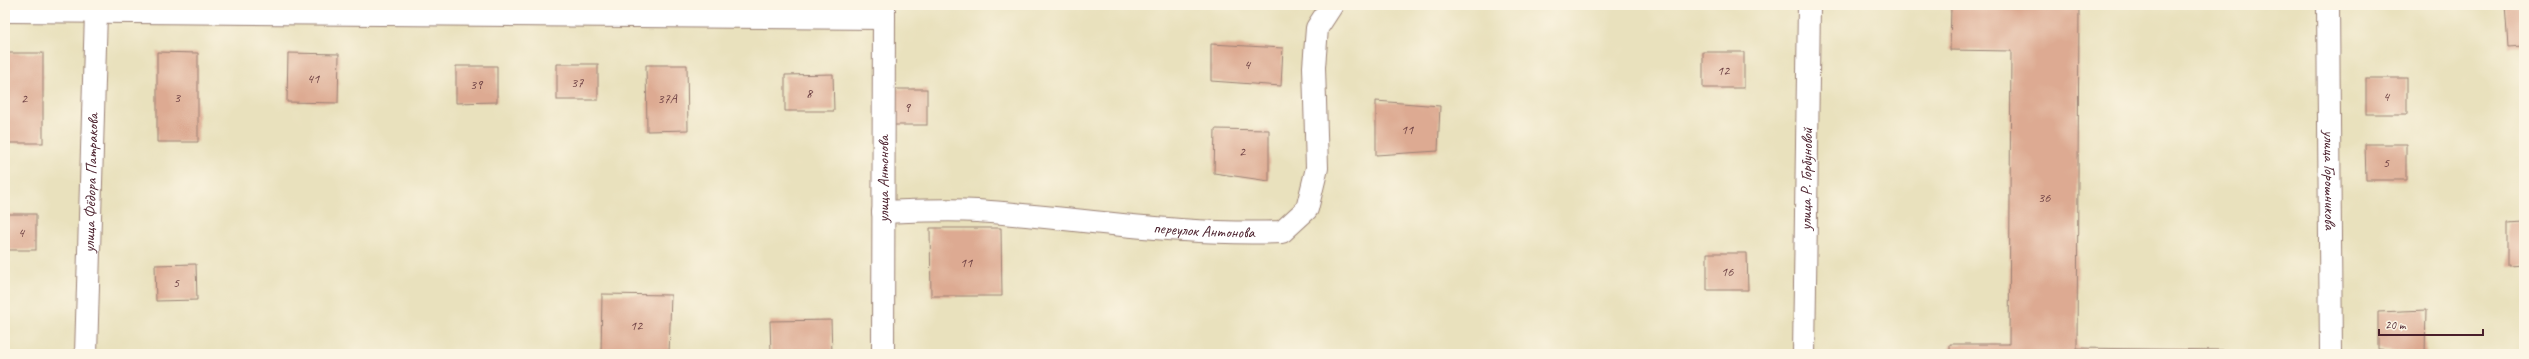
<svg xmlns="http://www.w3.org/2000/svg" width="2529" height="359" viewBox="0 0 2529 359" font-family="Caveat,sans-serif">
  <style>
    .building { fill: #ddaa92 }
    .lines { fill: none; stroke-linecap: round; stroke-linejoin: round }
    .minor-casing { stroke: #9a8074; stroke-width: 24 }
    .minor { stroke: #fff; stroke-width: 22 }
    .labels { text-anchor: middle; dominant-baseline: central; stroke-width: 3; stroke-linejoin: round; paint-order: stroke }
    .number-label { font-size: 14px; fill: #6f4245 }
    .street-label { font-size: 16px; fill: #4a1f2b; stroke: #fcf5e5 }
  </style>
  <rect width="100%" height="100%" fill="#fcf5e5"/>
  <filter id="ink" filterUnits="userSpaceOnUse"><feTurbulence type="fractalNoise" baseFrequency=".025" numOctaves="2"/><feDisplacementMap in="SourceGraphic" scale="8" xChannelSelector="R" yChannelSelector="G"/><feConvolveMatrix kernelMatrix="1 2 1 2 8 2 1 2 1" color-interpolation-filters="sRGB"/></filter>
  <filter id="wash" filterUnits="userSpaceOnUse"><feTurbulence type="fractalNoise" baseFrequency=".012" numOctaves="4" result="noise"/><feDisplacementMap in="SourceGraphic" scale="16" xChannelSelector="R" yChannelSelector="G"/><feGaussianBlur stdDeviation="0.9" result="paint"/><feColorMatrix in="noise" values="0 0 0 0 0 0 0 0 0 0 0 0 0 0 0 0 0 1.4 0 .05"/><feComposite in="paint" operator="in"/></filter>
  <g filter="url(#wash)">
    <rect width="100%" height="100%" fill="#e9e1bd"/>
    <g id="blocks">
      <!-- building -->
      <g class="building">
        <polygon points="1951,5 2079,5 2077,348 2223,350 2222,354 1950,354 1950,344 2009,344 2011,51 1950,50"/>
        <polygon points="2505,5 2524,5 2524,46 2508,47"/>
        <polygon points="1211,44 1283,48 1281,86 1211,81"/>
        <polygon points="157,52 198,53 198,142 157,142"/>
        <rect x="1703" y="52" width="41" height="36"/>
        <rect x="5" y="53" width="38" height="90"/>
        <polygon points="288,53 339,54 338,103 287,102"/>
        <rect x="557" y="64" width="41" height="36"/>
        <polygon points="646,65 687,65 688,130 647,131"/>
        <polygon points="456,66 497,66 497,102 456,103"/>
        <polygon points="833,74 834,111 785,111 785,75"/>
        <rect x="2366" y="78" width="41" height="36"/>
        <rect x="886" y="89" width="41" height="36"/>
        <polygon points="1376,101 1440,106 1438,151 1376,155"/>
        <polygon points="1215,129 1269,130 1269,181 1214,173"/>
        <polygon points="2365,144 2406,144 2406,180 2366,180"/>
        <rect x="5" y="214" width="31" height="36"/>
        <polygon points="2524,222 2524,265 2508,266 2508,223"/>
        <polygon points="930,228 1001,228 1002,296 931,296"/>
        <polygon points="1707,253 1747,253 1748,290 1707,290"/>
        <polygon points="196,264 197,300 156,301 155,265"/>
        <polygon points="602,294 671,295 669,354 601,354"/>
        <polygon points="2426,310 2425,354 2378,349 2378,312"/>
        <polygon points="831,320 832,354 771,354 770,321"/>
      </g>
    </g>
  </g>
  <g filter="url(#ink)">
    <use href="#blocks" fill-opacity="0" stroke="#9a8074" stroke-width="1"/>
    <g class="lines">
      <!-- minor casing -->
      <g class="minor-casing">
        <g id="minor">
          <path id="s1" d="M 2328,5 L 2331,354"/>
          <polyline points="5,11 884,18"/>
          <path id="s2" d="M 883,212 C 914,211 946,209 977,211 C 1079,218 1179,236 1282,232 L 1307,209 L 1317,168 L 1314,67 L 1317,28 L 1332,5"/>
          <path id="s3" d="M 86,354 L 96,12"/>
          <path id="s4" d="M 883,354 L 884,5"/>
          <path id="s5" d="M 1804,354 L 1809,5"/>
        </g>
      </g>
      <!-- minor -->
      <use href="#minor" class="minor"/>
    </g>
  </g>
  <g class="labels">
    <!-- number labels -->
    <g class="number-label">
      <text x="1247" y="64">4</text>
      <text x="1723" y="70">12</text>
      <text x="313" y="78">41</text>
      <text x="577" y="82">37</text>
      <text x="476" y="84">39</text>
      <text x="809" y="93">8</text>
      <text x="2386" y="96">4</text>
      <text x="177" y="97">3</text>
      <text x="24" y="98">2</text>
      <text x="667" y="98">37А</text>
      <text x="907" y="107">9</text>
      <text x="1407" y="129">11</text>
      <text x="1242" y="151">2</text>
      <text x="2386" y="162">5</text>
      <text x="2044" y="197">36</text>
      <text x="21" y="232">4</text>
      <text x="966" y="262">11</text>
      <text x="1727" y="271">16</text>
      <text x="176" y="282">5</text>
      <text x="636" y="325">12</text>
    </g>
    <!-- street labels -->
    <g class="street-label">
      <text stroke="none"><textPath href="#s4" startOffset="175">улица Антонова</textPath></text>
      <text stroke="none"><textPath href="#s5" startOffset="175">улица Р. Горбуновой</textPath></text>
      <text stroke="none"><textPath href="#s1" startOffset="175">улица Горошникова</textPath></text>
      <text stroke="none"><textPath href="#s3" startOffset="171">улица Фёдора Патракова</textPath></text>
      <text stroke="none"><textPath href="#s2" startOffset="322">переулок Антонова</textPath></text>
    </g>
  </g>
  <!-- margin -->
  <rect width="2529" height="359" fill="none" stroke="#fcf5e5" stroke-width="20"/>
  <!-- scale -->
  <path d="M2379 329v6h104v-6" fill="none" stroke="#4a1f2b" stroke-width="2"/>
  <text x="2385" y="329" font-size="12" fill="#4a1f2b" stroke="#fcf5e5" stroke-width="3" paint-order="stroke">20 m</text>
</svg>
